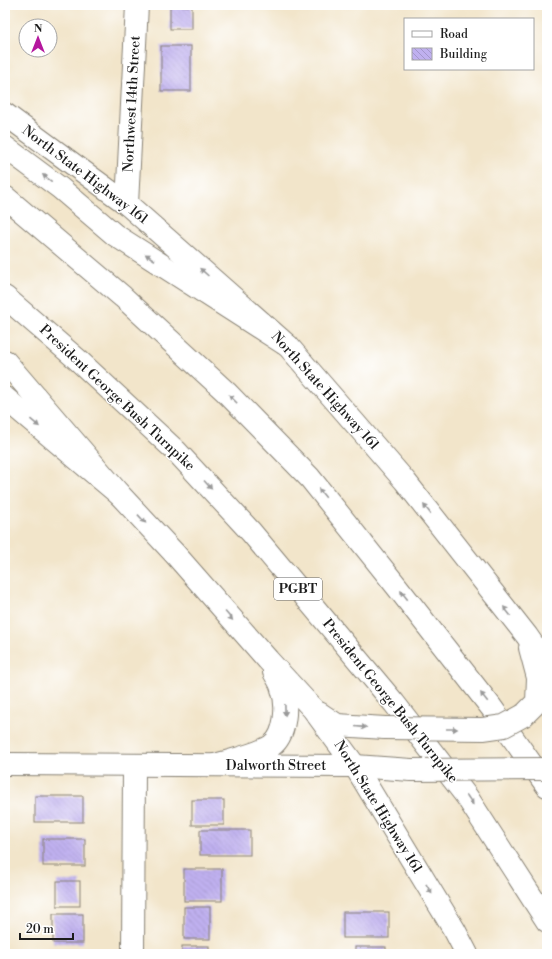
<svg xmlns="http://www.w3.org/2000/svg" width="552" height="959" viewBox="0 0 552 959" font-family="'Libre Bodoni',serif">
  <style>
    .building { fill: url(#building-back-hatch) }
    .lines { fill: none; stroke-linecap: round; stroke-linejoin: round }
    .minor-casing { stroke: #878073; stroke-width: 24 }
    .major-casing { stroke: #878073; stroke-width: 24 }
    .highway-casing { stroke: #878073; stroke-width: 24 }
    .minor { stroke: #fff; stroke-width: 22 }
    .major { stroke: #fff; stroke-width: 22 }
    .highway { stroke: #fff; stroke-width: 22 }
    .minor-bridge-casing { stroke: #878073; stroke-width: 24; stroke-linecap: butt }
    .major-bridge-casing { stroke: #878073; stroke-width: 24; stroke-linecap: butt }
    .minor-bridge { stroke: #fff; stroke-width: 22 }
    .major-bridge { stroke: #fff; stroke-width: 22 }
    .oneway { fill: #999 }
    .labels { text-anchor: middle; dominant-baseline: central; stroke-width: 3; stroke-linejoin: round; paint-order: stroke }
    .shield { fill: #fff; stroke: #606060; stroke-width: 1 }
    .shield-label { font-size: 13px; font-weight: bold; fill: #1c1c1c }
    .street-label { font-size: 14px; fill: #1c1c1c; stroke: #fff }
  </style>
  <defs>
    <pattern id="building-back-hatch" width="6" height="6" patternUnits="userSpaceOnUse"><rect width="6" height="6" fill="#bfb0ef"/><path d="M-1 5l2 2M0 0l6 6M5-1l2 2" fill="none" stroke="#a497cc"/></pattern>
  </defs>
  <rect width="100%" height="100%" fill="#fff"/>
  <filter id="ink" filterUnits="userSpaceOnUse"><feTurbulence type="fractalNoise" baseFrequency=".025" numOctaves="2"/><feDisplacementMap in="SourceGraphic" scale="8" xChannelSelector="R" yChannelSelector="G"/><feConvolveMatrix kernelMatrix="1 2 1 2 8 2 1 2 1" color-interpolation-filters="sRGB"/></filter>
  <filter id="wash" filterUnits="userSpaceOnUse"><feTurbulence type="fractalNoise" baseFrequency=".012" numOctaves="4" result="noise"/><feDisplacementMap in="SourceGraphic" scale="16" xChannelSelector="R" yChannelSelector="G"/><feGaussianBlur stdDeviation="0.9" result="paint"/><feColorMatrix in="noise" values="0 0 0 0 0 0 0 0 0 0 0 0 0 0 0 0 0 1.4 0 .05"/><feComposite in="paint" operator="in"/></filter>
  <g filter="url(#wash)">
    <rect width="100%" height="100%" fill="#f2e5ca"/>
    <g id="blocks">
      <!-- building -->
      <g class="building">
        <rect x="170" y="6" width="22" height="23"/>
        <rect x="161" y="46" width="30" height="45"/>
        <rect x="35" y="796" width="48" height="26"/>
        <rect x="192" y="800" width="32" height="25"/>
        <rect x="200" y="830" width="50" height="25"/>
        <rect x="43" y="839" width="42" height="27"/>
        <rect x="184" y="869" width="38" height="32"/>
        <rect x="57" y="881" width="23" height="25"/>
        <rect x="184" y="907" width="26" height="32"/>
        <rect x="343" y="912" width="46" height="26"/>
        <rect x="53" y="914" width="30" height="29"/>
        <rect x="182" y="946" width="27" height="8"/>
        <rect x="355" y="947" width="31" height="7"/>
      </g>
    </g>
  </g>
  <g filter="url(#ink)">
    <use href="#blocks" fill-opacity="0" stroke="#878073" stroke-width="1"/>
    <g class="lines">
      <!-- minor casing -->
      <g class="minor-casing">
        <g id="minor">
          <polyline points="127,204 137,5"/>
          <polyline points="5,764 355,766 411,770"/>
          <polyline points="133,954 134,765"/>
        </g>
      </g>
      <!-- major casing -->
      <g class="major-casing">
        <g id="major">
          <polyline points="5,114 127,204 288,346 405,481 527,636 547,665"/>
          <polyline points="5,398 119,494 175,554 268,660 313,709 355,766 455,931 467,954"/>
          <polyline points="319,713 337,725 385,728"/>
          <polyline points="524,715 537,702 538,678 530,648"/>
          <path d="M 215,765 C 232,760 256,755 271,746 C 286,736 288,705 282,689 C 281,683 277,678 274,672"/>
        </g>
      </g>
      <!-- highway casing -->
      <g class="highway-casing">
        <g id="highway">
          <polyline points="5,147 60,188 115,235 288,346"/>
          <polyline points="5,197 123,297 226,392 310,478 398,588 491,707 547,786"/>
          <polyline points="5,297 78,360 176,451 251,532 394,703 467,797 547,921"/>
          <polyline points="5,361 119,494"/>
        </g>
      </g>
      <!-- minor -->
      <use href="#minor" class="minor"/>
      <!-- major -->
      <use href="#major" class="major"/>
      <!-- highway -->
      <use href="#highway" class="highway"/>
      <!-- minor-bridge casing -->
      <g class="minor-bridge-casing">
        <polyline id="minor-bridge" points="411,770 547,769"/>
      </g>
      <!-- major-bridge casing -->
      <g class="major-bridge-casing">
        <polyline id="major-bridge" points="385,728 483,729 504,726 524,715"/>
      </g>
      <!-- minor-bridge -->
      <use href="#minor-bridge" class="minor-bridge"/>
      <!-- major-bridge -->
      <use href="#major-bridge" class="major-bridge"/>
    </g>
    <!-- one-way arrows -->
    <defs><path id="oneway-solid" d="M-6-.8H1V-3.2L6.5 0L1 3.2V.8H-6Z"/></defs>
    <g class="oneway">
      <use href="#oneway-solid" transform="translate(47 178) rotate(-143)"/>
      <use href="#oneway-solid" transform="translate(150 257) rotate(-147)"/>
      <use href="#oneway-solid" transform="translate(204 272) rotate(-138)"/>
      <use href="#oneway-solid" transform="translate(233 399) rotate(-134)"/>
      <use href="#oneway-solid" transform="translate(35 423) rotate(40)"/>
      <use href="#oneway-solid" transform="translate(208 485) rotate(48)"/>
      <use href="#oneway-solid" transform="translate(322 493) rotate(-129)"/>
      <use href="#oneway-solid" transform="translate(427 509) rotate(-128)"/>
      <use href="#oneway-solid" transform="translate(142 519) rotate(47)"/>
      <use href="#oneway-solid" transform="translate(404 595) rotate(-128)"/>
      <use href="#oneway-solid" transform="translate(507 611) rotate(-128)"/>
      <use href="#oneway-solid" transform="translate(229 616) rotate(49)"/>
      <use href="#oneway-solid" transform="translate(484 697) rotate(-128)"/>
      <use href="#oneway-solid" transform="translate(285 710) rotate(89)"/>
      <use href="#oneway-solid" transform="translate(361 727) rotate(5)"/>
      <use href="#oneway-solid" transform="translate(452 729)"/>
      <use href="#oneway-solid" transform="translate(470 800) rotate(56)"/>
      <use href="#oneway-solid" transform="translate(429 889) rotate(59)"/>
    </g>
  </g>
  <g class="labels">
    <!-- shield labels -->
    <rect class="shield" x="274" y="578" width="48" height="22" rx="3"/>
    <g class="shield-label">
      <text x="298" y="589">PGBT</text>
    </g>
    <!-- street labels -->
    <g class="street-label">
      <text transform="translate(132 104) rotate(-87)">Northwest 14th Street</text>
      <text transform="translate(85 175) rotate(37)">North State Highway 161</text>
      <text transform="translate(325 391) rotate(48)">North State Highway 161</text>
      <text transform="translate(117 398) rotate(43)">President George Bush Turnpike</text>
      <text transform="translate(390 701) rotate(51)">President George Bush Turnpike</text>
      <text x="276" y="766">Dalworth Street</text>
      <text transform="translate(378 807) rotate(58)">North State Highway 161</text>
    </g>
  </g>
  <!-- margin -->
  <rect width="552" height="959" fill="none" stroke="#fff" stroke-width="20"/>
  <!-- legend -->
  <rect x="404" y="18" width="130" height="52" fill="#ffffff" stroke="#a4a4a4"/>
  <rect x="412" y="31" width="20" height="6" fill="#ffffff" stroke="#a4a4a4"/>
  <text x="440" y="38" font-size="12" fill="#1c1c1c">Road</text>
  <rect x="412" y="48" width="20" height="12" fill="url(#building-back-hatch)" stroke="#a4a4a4"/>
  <text x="440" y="58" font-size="12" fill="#1c1c1c">Building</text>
  <!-- north arrow -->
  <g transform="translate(38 38)"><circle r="19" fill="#ffffff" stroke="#a4a4a4"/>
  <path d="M0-3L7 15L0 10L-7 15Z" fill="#b5179e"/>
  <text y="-6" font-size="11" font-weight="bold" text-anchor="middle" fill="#1c1c1c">N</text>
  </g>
  <!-- scale -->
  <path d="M20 933v6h53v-6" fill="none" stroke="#1c1c1c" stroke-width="2"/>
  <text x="26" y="933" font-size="12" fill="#1c1c1c" stroke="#ffffff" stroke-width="3" paint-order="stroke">20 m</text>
</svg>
